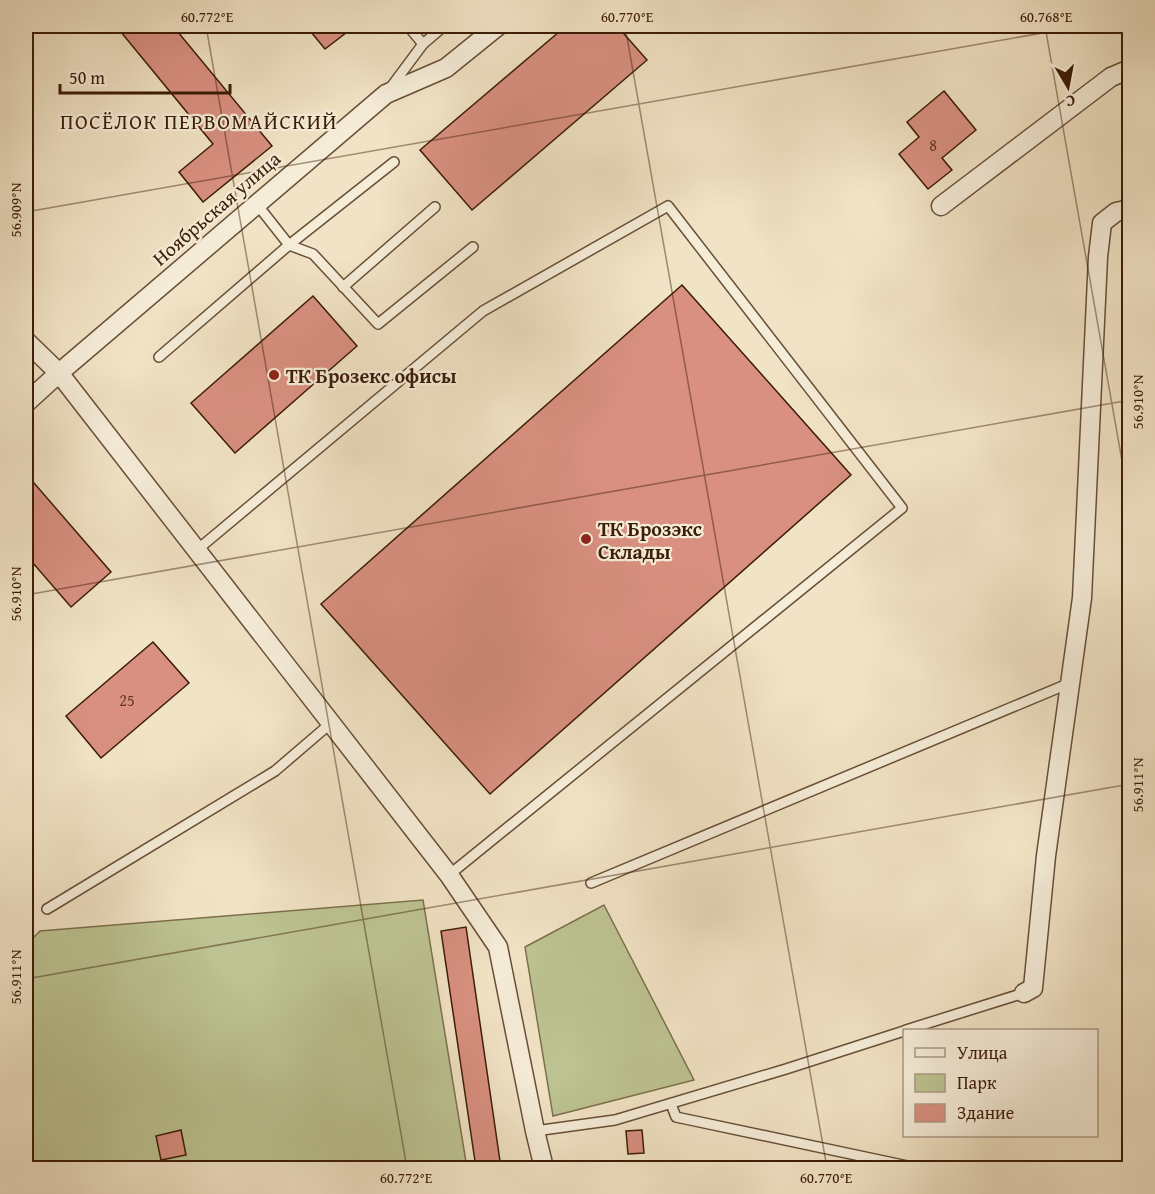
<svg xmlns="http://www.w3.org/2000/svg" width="1155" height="1194" viewBox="0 0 1155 1194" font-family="'Gentium Book Plus',serif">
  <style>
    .green { fill: #bdc392; stroke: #7c704c; stroke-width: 1.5 }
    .building { fill: #d99080; stroke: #3b1c06; stroke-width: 1.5 }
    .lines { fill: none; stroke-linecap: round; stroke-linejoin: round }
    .service-casing { stroke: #684e36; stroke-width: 12 }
    .minor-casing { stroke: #684e36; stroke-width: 21 }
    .service { stroke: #f6edd9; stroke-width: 9 }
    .minor { stroke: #f6edd9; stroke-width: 18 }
    .ticks { fill: none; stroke: #3b1c06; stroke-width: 1.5; stroke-opacity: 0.45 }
    .poi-dot { fill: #8f2418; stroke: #f6edd9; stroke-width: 2 }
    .labels { text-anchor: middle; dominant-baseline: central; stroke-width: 4.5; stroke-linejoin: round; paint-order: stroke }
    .number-label { font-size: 16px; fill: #623924 }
    .street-label { font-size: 20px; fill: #3b1c06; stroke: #f6edd9 }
    .poi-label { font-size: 20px; font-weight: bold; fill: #3b1c06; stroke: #f6edd9; text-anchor: start }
    .neighbourhood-label { font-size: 21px; letter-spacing: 1.5px; fill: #3b1c06; stroke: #f6edd9 }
    .neatline { fill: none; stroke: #3b1c06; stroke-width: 2 }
    .ticks-label { font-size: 15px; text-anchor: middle; fill: #3b1c06 }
  </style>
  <rect width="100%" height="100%" fill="#f1e3c5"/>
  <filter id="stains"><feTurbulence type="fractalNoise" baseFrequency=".00333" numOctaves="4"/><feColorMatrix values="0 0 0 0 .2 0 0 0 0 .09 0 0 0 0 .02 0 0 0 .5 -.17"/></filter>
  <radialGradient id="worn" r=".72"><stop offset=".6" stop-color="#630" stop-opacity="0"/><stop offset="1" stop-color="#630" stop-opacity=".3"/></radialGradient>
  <!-- green -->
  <g class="green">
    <polygon points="423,900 467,1168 26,1168 26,945 40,931"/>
    <polygon points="604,905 694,1080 553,1116 525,947"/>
  </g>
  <!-- building -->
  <g class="building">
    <polygon points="116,26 173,26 272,146 203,202 179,172 213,144"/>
    <polygon points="306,26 355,26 325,49"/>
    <polygon points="566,26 617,26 647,60 472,210 420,150"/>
    <polygon points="944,91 976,130 942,158 952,170 928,189 899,154 919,137 907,122"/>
    <polygon points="682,285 851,475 490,794 321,604"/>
    <polygon points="313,296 357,346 235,453 191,403"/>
    <polygon points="34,483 111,572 71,607 26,555 26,491"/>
    <polygon points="153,642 189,683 101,758 66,716"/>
    <polygon points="466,927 501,1168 476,1168 441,931"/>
    <polygon points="181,1130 186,1155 161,1160 156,1136"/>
    <polygon points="642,1130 644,1153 628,1154 626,1131"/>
  </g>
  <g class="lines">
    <!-- service casing -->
    <g class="service-casing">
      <g id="service">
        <polyline points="408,26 423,44"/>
        <polyline points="391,87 423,44 444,26"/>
        <polyline points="256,203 289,245 313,254 378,324 473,247"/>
        <polyline points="343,287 435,207"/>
        <polyline points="159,357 289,245 394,162"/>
        <polyline points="197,550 483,311 668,206 902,508 449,875"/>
        <polyline points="591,883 1070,683"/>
        <polyline points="47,909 275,771 331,723"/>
        <polyline points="906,1030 1024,993"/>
        <polyline points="671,1104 676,1117 917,1168"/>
        <polyline points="535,1131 615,1120 786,1069 904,1031"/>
      </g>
    </g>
    <!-- minor casing -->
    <g class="minor-casing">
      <g id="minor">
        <polyline points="498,26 446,68 386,94 59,373 449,875 498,947 535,1131 544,1168"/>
        <polyline points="941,206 1111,77 1130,69"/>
        <polyline points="26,341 59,373 26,403"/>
        <polyline points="1024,993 1033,988 1046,856 1082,598 1098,257 1102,223 1116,212 1130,209"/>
      </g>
    </g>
    <!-- service -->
    <use href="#service" class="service"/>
    <!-- minor -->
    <use href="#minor" class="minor"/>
  </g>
  <!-- ticks -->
  <path class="ticks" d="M 206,26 L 407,1168M 625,26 L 827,1168M 1045,26 L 1130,506M 26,212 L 1082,26M 26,595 L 1130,400M 26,979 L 1130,784M 1122,1168 L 1130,1167"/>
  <!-- markers -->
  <g class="poi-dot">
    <circle cx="274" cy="375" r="6"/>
    <circle cx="586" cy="539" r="6"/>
  </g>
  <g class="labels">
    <!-- number labels -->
    <g class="number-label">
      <text x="933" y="145">8</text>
      <text x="127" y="700">25</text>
    </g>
    <!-- street labels -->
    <g class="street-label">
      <text transform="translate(216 208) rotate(-41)">Ноябрьская улица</text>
    </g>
    <!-- poi labels -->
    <g class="poi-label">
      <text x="286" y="375">ТК Брозекс офисы</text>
      <text x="598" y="528">ТК Брозэкс<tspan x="598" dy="23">Склады</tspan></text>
    </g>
    <!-- neighbourhood labels -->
    <g class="neighbourhood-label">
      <text x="199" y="121">ПОСЁЛОК ПЕРВОМАЙСКИЙ</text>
    </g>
  </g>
  <!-- margin -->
  <rect width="1155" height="1194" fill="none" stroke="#f1e3c5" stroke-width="66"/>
  <!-- legend -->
  <rect x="903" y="1029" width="195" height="108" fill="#f6edd9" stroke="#ab9985" stroke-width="1.5"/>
  <rect x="915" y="1048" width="30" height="9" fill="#f6edd9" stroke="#ab9985" stroke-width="1.5"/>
  <text x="957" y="1059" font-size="18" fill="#3b1c06">Улица</text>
  <rect x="915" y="1074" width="30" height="18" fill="#bdc392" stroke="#ab9985" stroke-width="1.5"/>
  <text x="957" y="1089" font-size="18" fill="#3b1c06">Парк</text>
  <rect x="915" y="1104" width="30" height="18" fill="#d99080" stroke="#ab9985" stroke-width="1.5"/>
  <text x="957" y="1119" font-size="18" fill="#3b1c06">Здание</text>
  <!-- north arrow -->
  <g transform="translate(1068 87) rotate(170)" stroke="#f6edd9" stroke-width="4.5" paint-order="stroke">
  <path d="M0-4.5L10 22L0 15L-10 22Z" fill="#3b1c06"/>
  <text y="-9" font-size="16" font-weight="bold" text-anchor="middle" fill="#3b1c06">С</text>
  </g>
  <!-- scale -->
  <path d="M60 84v9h170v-9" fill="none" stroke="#3b1c06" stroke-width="3"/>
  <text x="69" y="84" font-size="18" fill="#3b1c06" stroke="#f6edd9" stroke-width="4.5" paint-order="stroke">50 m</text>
  <rect x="33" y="33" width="1089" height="1128" class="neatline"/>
  <g class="ticks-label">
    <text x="207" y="22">60.772°E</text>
    <text x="627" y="22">60.770°E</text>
    <text x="1046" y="22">60.768°E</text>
    <text transform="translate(16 210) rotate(-90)" y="5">56.909°N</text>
    <text transform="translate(1138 402) rotate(-90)" y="5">56.910°N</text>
    <text transform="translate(16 594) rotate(-90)" y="5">56.910°N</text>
    <text transform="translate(1138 785) rotate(-90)" y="5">56.911°N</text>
    <text transform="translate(16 977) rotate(-90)" y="5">56.911°N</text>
    <text x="406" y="1183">60.772°E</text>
    <text x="826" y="1183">60.770°E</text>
  </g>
  <rect width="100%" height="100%" filter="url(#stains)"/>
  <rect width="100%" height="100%" fill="url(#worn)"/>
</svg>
